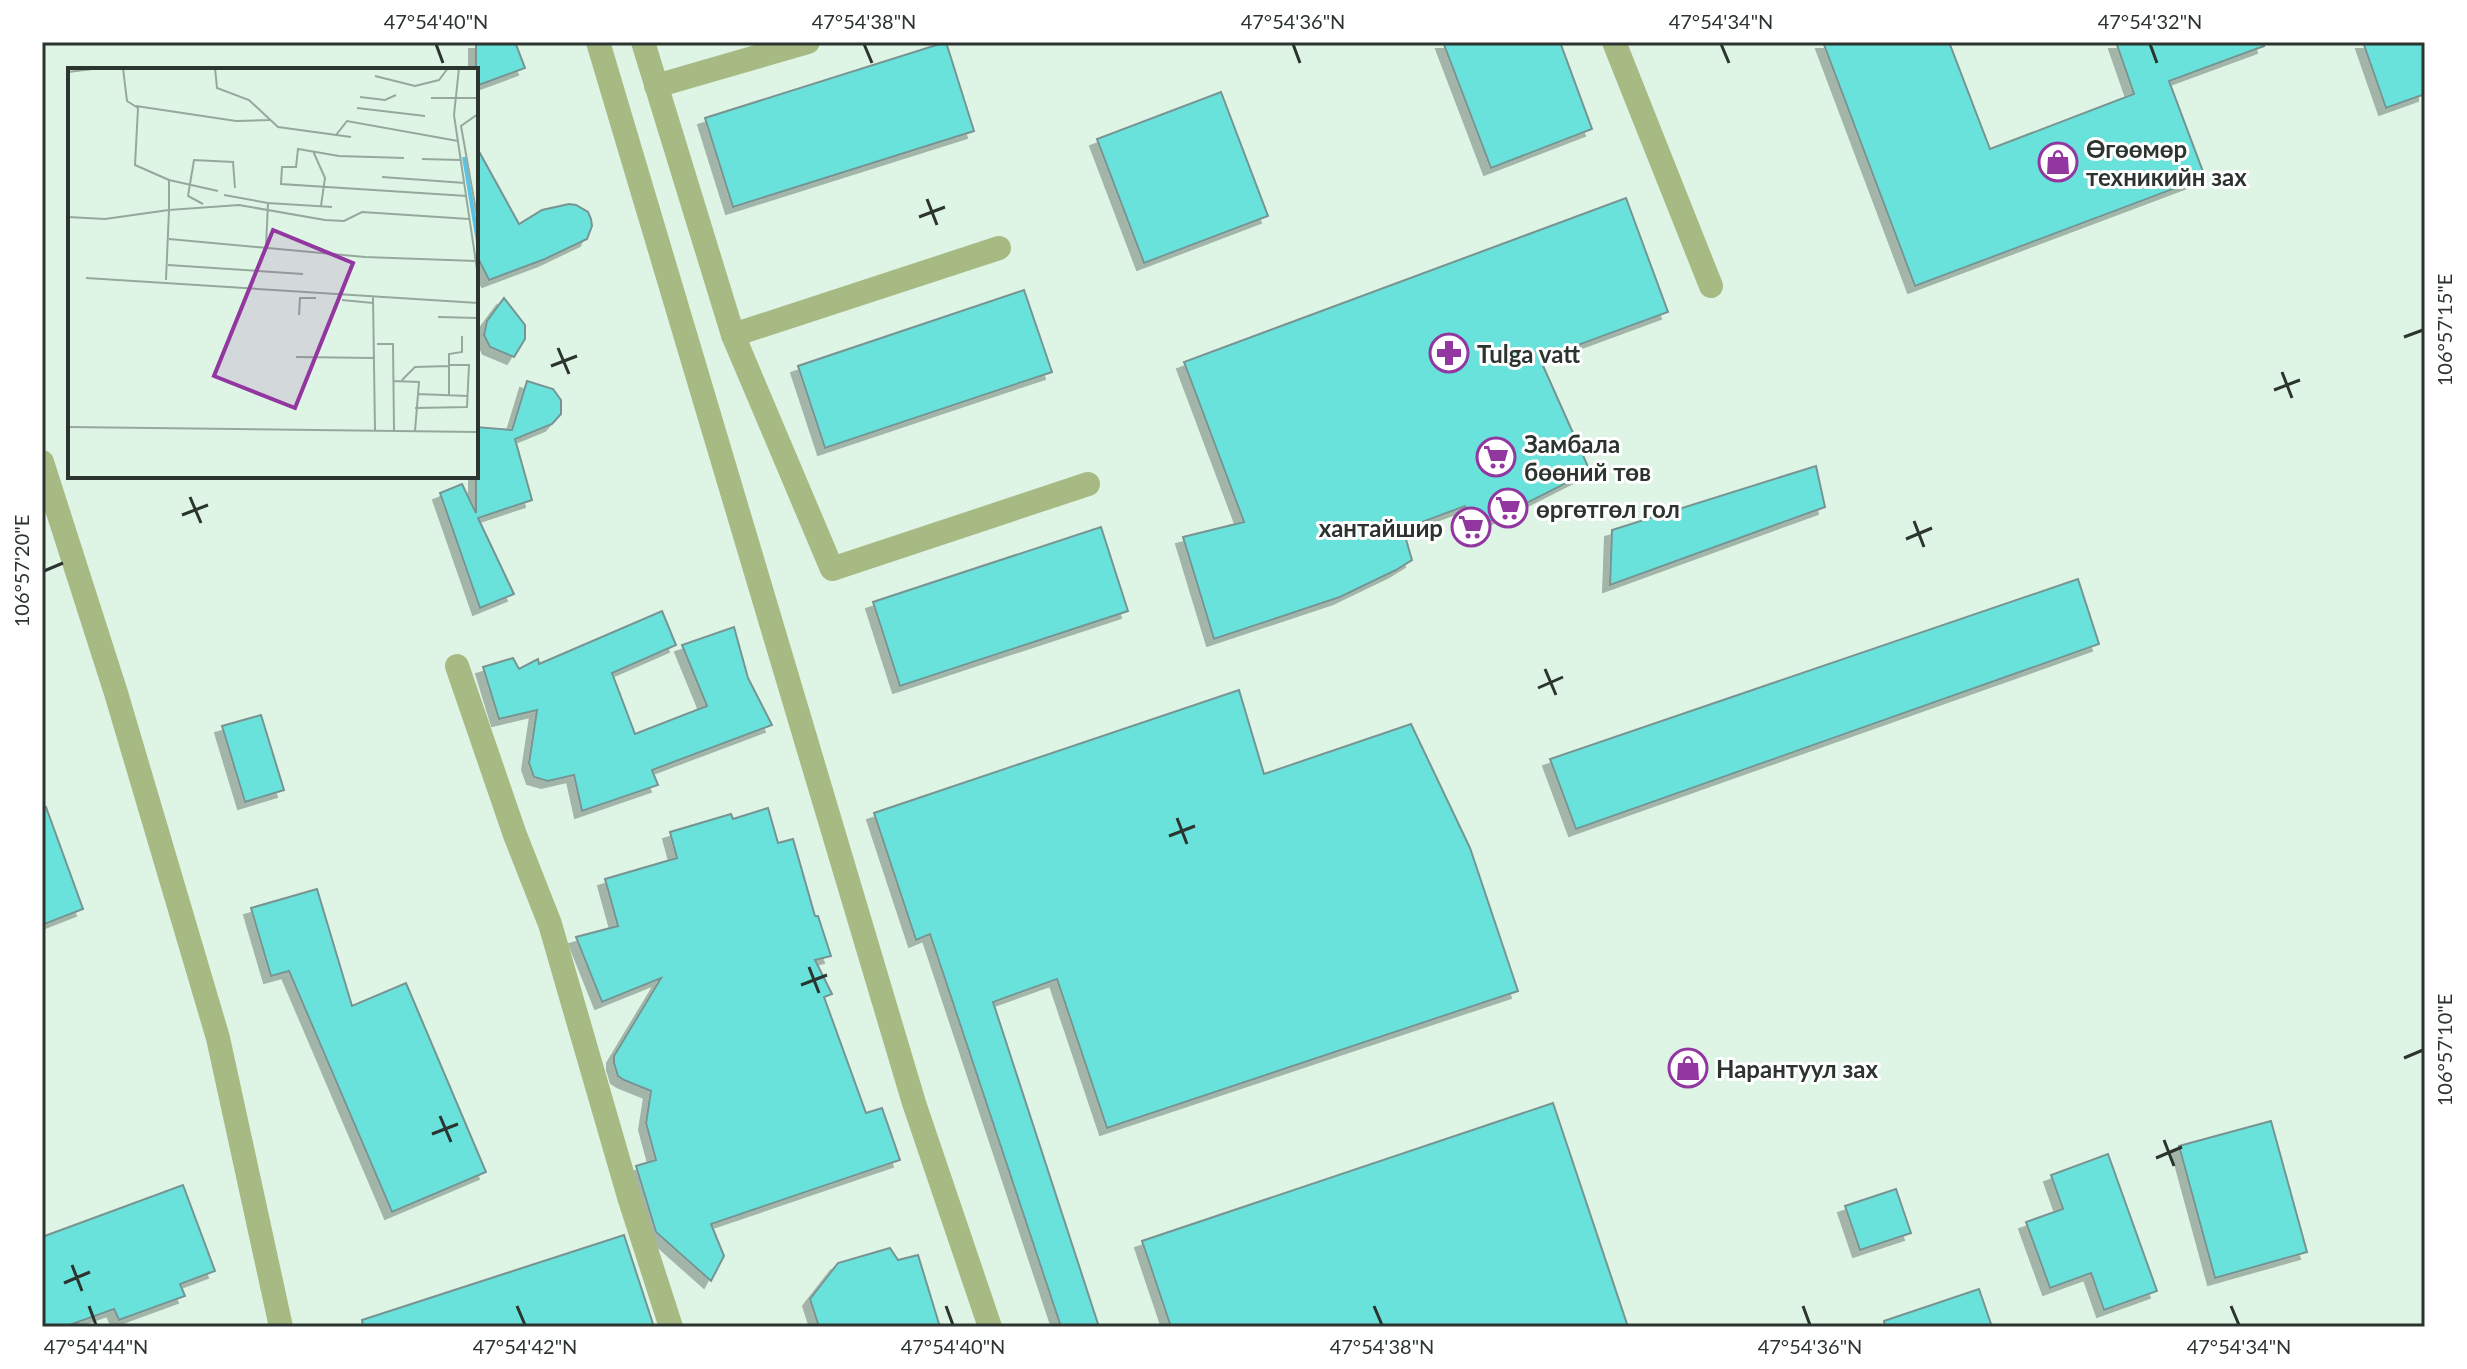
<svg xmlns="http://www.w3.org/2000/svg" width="2467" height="1369" viewBox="0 0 2467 1369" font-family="Lato,sans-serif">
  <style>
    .building { fill: #68e2da; stroke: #789492; stroke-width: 2; filter: url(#shadow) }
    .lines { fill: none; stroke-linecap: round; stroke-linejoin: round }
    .minor { stroke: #a7ba83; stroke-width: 24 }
    .ticks { fill: none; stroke: #2b342e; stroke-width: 3 }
    .labels { text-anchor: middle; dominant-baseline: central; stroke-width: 6; stroke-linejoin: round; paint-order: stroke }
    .poi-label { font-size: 24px; font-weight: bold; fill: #2b342e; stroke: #fff; text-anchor: start }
    .inset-river { fill: none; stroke: #57c3e6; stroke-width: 4 }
    .inset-road { fill: none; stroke: #96a89c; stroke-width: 2 }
    .view { fill: #9236a0; fill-opacity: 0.15; stroke: #9236a0; stroke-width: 4 }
    .inset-edge { fill: none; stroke: #2b342e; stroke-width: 4 }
    .neatline { fill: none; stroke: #2b342e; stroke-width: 3 }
    .ticks-label { font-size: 20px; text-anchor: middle; fill: #2b342e }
  </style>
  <defs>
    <filter id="shadow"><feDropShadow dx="-7" dy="7" stdDeviation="0" flood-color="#0004"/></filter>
  </defs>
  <rect width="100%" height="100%" fill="#def5e6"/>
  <!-- building -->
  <g class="building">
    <polygon points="476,42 515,42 525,68 476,86"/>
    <polygon points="946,42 974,131 733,207 705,118"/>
    <polygon points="1443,42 1560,42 1592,129 1491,168"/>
    <polygon points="1823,42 1949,42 1990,149 2134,94 2116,42 2263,42 2264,46 2169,81 2205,177 1915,286"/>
    <polygon points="2363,42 2425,42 2425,94 2386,108"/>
    <polygon points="1221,92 1268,216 1144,263 1097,139"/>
    <polygon points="476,146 519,224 542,210 569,204 576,205 588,212 591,219 592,226 587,239 545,259 489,280 476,254"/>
    <polygon points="1626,198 1668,312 1540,359 1590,471 1473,530 1465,506 1403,529 1412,560 1396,570 1340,597 1214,639 1183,537 1244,522 1184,362"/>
    <polygon points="1024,290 1052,372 825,448 798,366"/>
    <polygon points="504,298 525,325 525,339 514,357 490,347 484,335 487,321"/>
    <polygon points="527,381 553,389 561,400 561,414 552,424 515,439 532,500 478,518 514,594 480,608 440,493 462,484 476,513 476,427 512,430"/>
    <polygon points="1816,466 1825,507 1610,585 1612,530"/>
    <polygon points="1101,527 1128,611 900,686 873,602"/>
    <polygon points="2078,579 2099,644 1576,829 1550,759"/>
    <polygon points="662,611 676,645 612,673 635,734 707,706 682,645 734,627 748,678 772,725 652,770 658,785 582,811 574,775 548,781 534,777 529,763 537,710 499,719 483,667 513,658 519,669 538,659 539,664"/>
    <polygon points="1239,690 1264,774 1411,724 1470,848 1518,991 1107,1128 1057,979 993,1002 1099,1327 1061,1327 930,934 916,940 874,813"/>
    <polygon points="261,715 284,790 245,802 222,726"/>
    <polygon points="46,807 83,909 42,925 42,808"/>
    <polygon points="768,808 778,843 793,839 815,916 818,916 831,956 815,960 832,994 824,997 866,1113 882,1108 900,1160 711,1224 724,1256 711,1281 656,1232 636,1166 656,1160 646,1123 651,1091 624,1080 618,1076 614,1063 614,1056 661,978 602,1002 576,937 618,926 605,879 677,858 670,832 731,814 733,819"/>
    <polygon points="317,889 352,1006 406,983 486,1172 392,1212 289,971 271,976 251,908"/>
    <polygon points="1553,1103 1628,1327 1171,1327 1142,1241"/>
    <polygon points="2271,1121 2307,1252 2215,1278 2179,1146"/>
    <polygon points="2108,1154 2157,1291 2104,1310 2091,1273 2050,1288 2026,1222 2063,1209 2051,1175"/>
    <polygon points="183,1185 215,1271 180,1284 185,1296 119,1320 114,1309 64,1327 42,1327 42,1237"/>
    <polygon points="1896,1189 1911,1233 1860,1250 1845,1206"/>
    <polygon points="624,1235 654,1327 363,1327 362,1320"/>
    <polygon points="890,1248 898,1260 918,1255 940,1327 819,1327 810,1299 838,1263"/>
    <polygon points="1979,1289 1992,1327 1885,1327 1884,1321"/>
  </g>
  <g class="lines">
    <!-- minor -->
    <g class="minor">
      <polyline points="598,42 914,1103 990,1327"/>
      <polyline points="643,42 733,335 832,569 1088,484"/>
      <polyline points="1614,42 1711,286"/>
      <polyline points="656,86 808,42"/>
      <polyline points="733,335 999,248"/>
      <polyline points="42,462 116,693 218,1038 281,1327"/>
      <polyline points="457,666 515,835 550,924 629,1197 671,1327"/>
    </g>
  </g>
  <!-- ticks -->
  <path class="ticks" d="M 436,44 L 443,63M 864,44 L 872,63M 1293,44 L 1300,63M 1721,44 L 1729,63M 2150,44 L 2157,63M 927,199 L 937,225M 919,217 L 945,207M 2404,337 L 2423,330M 558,348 L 569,374M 551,366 L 577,356M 2282,372 L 2292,398M 2274,390 L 2300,380M 190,497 L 201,523M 182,515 L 208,505M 1914,521 L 1924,547M 1906,539 L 1932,528M 44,571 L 63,563M 1545,669 L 1556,695M 1538,688 L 1563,677M 1177,818 L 1187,844M 1169,836 L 1195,826M 809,967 L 819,993M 801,985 L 827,975M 2404,1058 L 2423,1050M 440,1116 L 451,1142M 432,1134 L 458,1124M 2164,1140 L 2174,1166M 2156,1158 L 2182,1147M 72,1265 L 82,1291M 64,1283 L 90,1272M 89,1306 L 96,1325M 517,1306 L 525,1325M 946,1306 L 953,1325M 1374,1306 L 1382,1325M 1803,1306 L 1810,1325M 2231,1306 L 2239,1325"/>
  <!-- icons -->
  <defs>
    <g id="shop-ring" transform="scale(2)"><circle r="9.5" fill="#fff" stroke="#9236a0" stroke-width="1.5"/><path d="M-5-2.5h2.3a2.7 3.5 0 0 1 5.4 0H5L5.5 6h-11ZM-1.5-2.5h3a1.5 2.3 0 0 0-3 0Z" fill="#9236a0"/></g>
    <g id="pharmacy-ring" transform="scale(2)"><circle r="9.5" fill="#fff" stroke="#9236a0" stroke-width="1.5"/><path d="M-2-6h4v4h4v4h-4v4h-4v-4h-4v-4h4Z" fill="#9236a0"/></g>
    <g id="supermarket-ring" transform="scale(2)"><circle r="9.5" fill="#fff" stroke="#9236a0" stroke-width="1.5"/><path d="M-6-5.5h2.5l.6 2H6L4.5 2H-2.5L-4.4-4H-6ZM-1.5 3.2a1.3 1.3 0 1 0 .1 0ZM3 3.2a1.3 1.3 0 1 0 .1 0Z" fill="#9236a0"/></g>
  </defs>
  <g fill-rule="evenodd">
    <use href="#shop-ring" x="2058" y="162"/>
    <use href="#pharmacy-ring" x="1449" y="353"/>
    <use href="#supermarket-ring" x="1496" y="457"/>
    <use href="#supermarket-ring" x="1508" y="508"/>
    <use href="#supermarket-ring" x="1471" y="527"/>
    <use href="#shop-ring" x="1688" y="1068"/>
  </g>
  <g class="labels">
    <!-- poi labels -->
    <g class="poi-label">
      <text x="2086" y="148">Өгөөмөр<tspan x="2086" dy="28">техникийн зах</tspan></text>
      <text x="1477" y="353">Tulga vatt</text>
      <text x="1524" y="443">Замбала<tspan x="1524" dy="28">бөөний төв</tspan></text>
      <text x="1536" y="508">өргөтгөл гол</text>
      <text x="1443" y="527" text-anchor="end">хантайшир</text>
      <text x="1716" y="1068">Нарантуул зах</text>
    </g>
  </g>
  <!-- overview -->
  <g transform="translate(68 68)">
    <rect width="410" height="410" fill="#def5e6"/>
    <path class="inset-river" d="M 396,89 L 410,174"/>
    <path class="inset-road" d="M 55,0 L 59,33 L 70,40 L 67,97 L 101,112 L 101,142 L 171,137 L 257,152 L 276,153 L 294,144 L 401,151M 147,0 L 149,20 L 181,32 L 210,59 L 283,69M 391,0 L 386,47 L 410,208M 0,4 L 33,0M 307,8 L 347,18 L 371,12 L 380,0M 292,29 L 317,32 L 328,27M 363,30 L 410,30M 68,38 L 168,53 L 202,52M 289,40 L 357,48M 410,46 L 393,58 L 410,154M 268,67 L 279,53 L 390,73M 245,83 L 257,110 L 253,138M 336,90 L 271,88 L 230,81 L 228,99 L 214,99 L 213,116 L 399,128M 354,91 L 393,92M 314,109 L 397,115M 101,112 L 150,123M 156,127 L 200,135M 135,136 L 120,128 L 126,92 L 165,94 L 167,120M 0,149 L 37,151 L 101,142 L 98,212M 101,171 L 297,189 L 408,193M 198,179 L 200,135 L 264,139M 100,197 L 235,206M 18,210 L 410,235M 305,229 L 307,362M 274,232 L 305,235M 231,247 L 232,230 L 248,230M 370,249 L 410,250M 309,276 L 325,276 L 326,362M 228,289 L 307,290M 334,312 L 347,299 L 381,298M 325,313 L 351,314 L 347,363M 350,326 L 400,328M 381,327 L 381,286 L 394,284 L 394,268M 347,340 L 399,339 L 401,297 L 381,297M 0,359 L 410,364"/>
    <path class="view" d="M 205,162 L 285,195 L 227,340 L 146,308 Z"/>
    <rect width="410" height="410" class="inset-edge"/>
  </g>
  <!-- border -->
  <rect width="2467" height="1369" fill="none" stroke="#ffffff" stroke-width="88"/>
  <rect x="44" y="44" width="2379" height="1281" class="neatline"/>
  <g class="ticks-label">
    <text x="436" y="29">47°54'40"N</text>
    <text x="864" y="29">47°54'38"N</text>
    <text x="1293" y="29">47°54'36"N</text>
    <text x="1721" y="29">47°54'34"N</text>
    <text x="2150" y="29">47°54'32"N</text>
    <text transform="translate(2445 330) rotate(-90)" y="7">106°57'15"E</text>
    <text transform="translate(22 571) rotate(-90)" y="7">106°57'20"E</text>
    <text transform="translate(2445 1050) rotate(-90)" y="7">106°57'10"E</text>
    <text x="96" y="1354">47°54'44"N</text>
    <text x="525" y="1354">47°54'42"N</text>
    <text x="953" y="1354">47°54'40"N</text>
    <text x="1382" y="1354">47°54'38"N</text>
    <text x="1810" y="1354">47°54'36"N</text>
    <text x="2239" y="1354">47°54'34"N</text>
  </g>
</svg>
